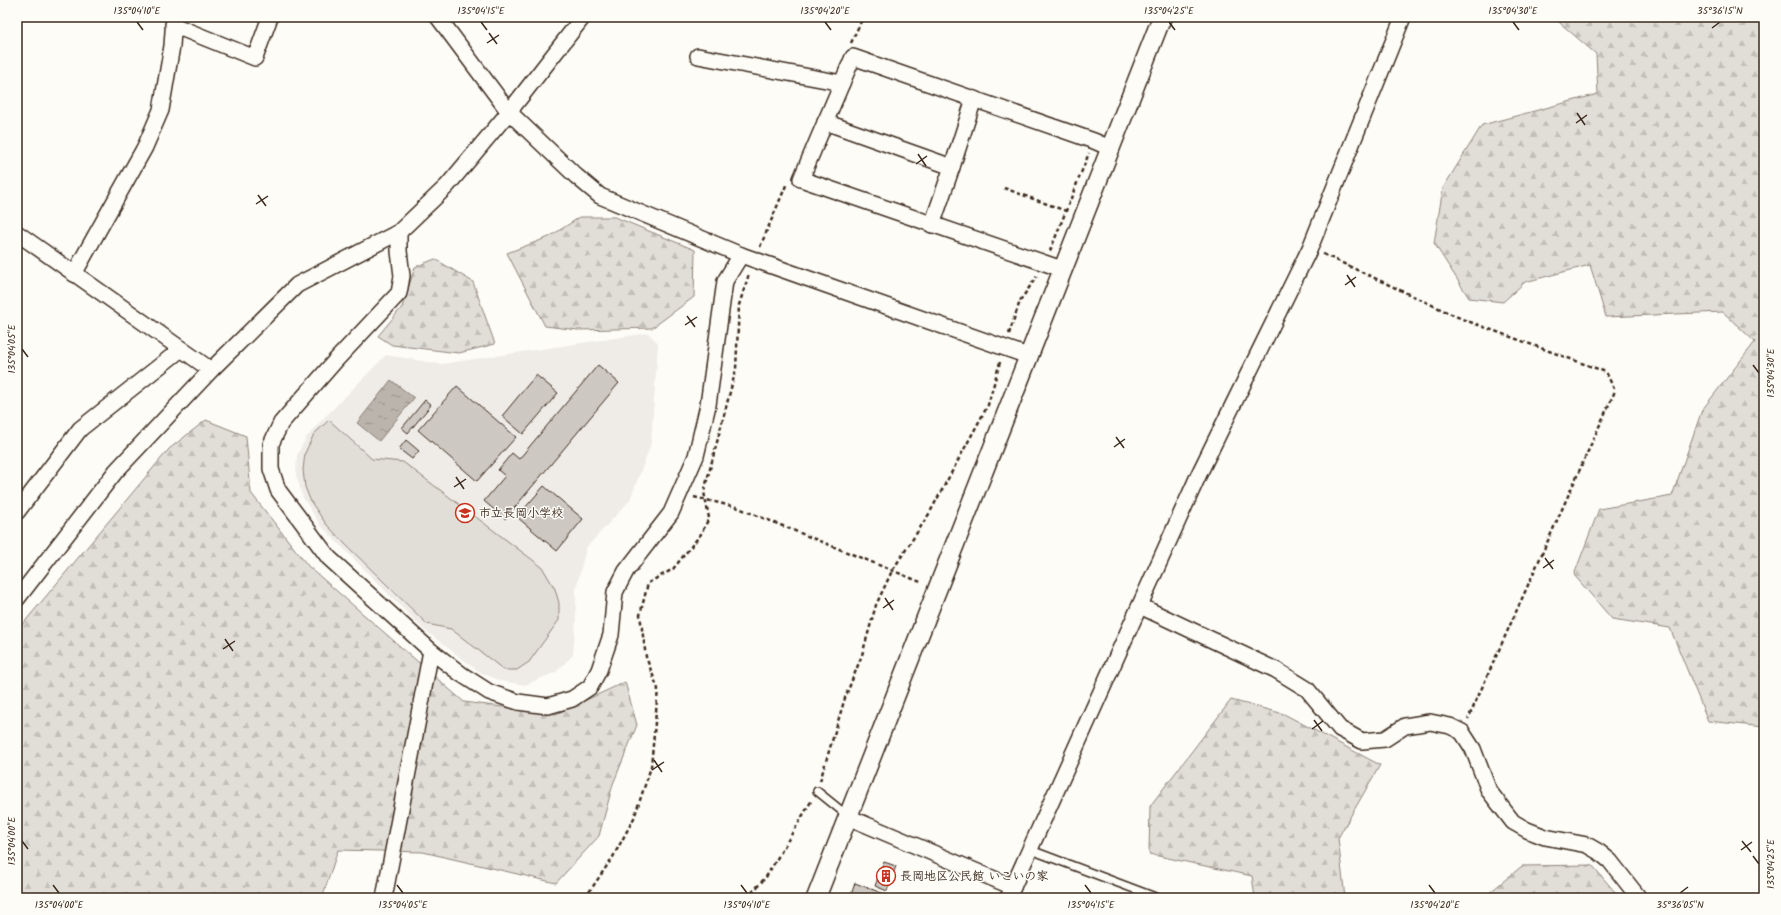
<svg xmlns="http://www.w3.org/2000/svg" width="1781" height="915" viewBox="0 0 1781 915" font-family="Kalam,'Klee One',sans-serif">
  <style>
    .built { fill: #efece7 }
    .forest { fill: url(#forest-firs); stroke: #8e847a }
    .park { fill: #e1ded7; stroke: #8e847a }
    .water { fill: url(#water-ripples); stroke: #887d74 }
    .building { fill: #cdc8c2; stroke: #3b2a1e }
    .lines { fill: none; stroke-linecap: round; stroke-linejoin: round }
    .service-casing { stroke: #3b2a1e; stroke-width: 10 }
    .minor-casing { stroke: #3b2a1e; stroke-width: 18 }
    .tertiary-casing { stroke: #3b2a1e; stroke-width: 21 }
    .path { stroke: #3b2a1e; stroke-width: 2.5; stroke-dasharray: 4 3; stroke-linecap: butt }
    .service { stroke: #fdfcf7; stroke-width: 7 }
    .minor { stroke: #fdfcf7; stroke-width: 15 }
    .tertiary { stroke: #fdfcf7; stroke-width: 18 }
    .ticks { fill: none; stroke: #3b2a1e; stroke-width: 1.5 }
    .labels { text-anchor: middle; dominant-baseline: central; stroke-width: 3; stroke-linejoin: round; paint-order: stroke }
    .poi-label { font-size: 12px; font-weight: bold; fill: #3b2a1e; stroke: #fdfcf7; text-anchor: start }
    .neatline { fill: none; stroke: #3b2a1e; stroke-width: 1.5 }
    .ticks-label { font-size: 10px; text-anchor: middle; fill: #3b2a1e }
  </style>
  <defs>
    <pattern id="forest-firs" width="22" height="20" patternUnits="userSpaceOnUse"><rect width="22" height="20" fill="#e1ded7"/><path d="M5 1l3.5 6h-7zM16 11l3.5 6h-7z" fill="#c2bfb8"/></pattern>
    <pattern id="water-ripples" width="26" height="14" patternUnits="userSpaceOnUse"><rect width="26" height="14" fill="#bbb4ad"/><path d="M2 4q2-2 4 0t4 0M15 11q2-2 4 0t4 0" fill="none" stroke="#99938c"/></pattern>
  </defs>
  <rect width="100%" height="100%" fill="#fdfcf7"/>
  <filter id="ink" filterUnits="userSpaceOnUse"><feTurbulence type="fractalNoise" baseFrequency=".025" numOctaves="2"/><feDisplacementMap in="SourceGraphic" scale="8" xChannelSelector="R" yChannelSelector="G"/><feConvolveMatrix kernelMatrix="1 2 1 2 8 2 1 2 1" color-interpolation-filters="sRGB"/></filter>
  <g filter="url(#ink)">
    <!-- built -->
    <polygon class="built" points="648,333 658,343 651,444 630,500 586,548 576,589 576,620 573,655 556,672 525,685 500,681 478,671 422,628 321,526 303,498 296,475 297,455 306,438 319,423 386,355 441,364"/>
    <!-- forest -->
    <g class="forest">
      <polygon points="1553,17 1764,17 1764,727 1708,721 1670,628 1612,619 1574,575 1599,509 1672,496 1702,410 1755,342 1723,312 1606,317 1590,265 1525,282 1503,302 1469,298 1434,243 1443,188 1482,125 1598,94 1596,54"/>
      <polygon points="580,217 615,217 695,250 694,297 652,328 578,330 545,326 507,253 549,237"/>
      <polygon points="435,259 473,282 495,344 459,353 392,345 378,336 402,307 415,267"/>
      <polygon points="206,420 246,436 251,493 308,566 464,702 556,714 625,682 637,725 613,784 599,836 556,883 423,852 338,850 322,898 17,898 17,631 169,449"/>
      <polygon points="1231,700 1284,714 1380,765 1338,838 1345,898 1255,898 1252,876 1149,854 1150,806"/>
      <polygon points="1592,865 1620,898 1483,898 1522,866"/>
    </g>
    <!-- park -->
    <polygon class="park" points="329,420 372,459 403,462 542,567 555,589 559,603 559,620 529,662 517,670 504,670 451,629 427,624 345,544 326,524 311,502 305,487 303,470 305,453 314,434"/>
    <!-- water -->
    <polygon class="water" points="391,380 414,398 379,441 357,423"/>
    <!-- building -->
    <g class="building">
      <polygon points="598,365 619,383 505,519 484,501 505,476 498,470 512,453 519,459"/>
      <polygon points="536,375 558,393 523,434 502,416"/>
      <polygon points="457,386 516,437 477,481 418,430"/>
      <polygon points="425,400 431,405 408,433 402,428"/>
      <polygon points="406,440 419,451 412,459 399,449"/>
      <polygon points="544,486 583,519 557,551 517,517"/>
      <polygon points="884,862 896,866 887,891 875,886"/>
      <polygon points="855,883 890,896 890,898 850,898"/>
    </g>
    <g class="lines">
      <!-- service casing -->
      <g class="service-casing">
        <g id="service">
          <polyline points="817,791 848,816"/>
          <polyline points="1031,850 1158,898"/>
        </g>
      </g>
      <!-- minor casing -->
      <g class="minor-casing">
        <g id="minor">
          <polyline points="438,17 509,112 576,176 600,196 741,255 1028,356"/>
          <polyline points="173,25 255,58 270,17"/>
          <polyline points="698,56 842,83"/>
          <polyline points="825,122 952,167 932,225"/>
          <polyline points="952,167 974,99"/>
          <polyline points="399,232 399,251 402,276 399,293 336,360 281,423 271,444 271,469 278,490 329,558 431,651 461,674 489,692 518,702 548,706 572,699 590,687 599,670 611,635 615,592 626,571 671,513 696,456 708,405 725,281 741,255"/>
          <polyline points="17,233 211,370"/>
          <polyline points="1062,269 801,179 853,57 1094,141 1110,148"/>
          <polyline points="74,274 145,147 161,110 172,46 174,17"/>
          <polyline points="17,512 80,429 180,350"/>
          <polyline points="17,599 116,471 211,370 297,285 399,232 447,186 509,112 583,17"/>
          <polyline points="1140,606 1276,670 1307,689 1340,729 1362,741 1385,739 1405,726 1430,722 1450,726 1462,732 1473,749 1489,791 1513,822 1527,830 1545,837 1587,845 1599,852 1610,861 1639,898"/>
          <polyline points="848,817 1013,887"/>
          <polyline points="384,898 431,651"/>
          <polyline points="1008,898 1199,474 1310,248 1403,17"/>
        </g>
      </g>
      <!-- tertiary casing -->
      <g class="tertiary-casing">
        <polyline id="tertiary" points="816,898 1162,17"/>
      </g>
      <!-- path -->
      <g class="path">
        <polyline points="851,43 863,17"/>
        <polyline points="1004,188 1066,211"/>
        <polyline points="760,247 787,183"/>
        <polyline points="1050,251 1089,153"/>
        <polyline points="1323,254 1462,319 1606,372 1615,391 1468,719"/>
        <polyline points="1009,334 1020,301 1037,276"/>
        <polyline points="694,497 736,507 923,583"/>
        <polyline points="820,781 845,698 862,655 876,605 892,571 929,514 988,405 1000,362"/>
        <polyline points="585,898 613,857 634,818 651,767 658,689 646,657 640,615 648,583 673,569 701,534 709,518 704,492 736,369 739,305 749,274"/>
        <polyline points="747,898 766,877 812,800"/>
      </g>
      <!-- service -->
      <use href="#service" class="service"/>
      <!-- minor -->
      <use href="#minor" class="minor"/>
      <!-- tertiary -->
      <use href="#tertiary" class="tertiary"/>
    </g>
  </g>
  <!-- ticks -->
  <path class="ticks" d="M 137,22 L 143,30M 481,22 L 487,30M 825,22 L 831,30M 1169,22 L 1175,30M 1513,22 L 1519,30M 1712,28 L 1720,22M 489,33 L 497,44M 487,43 L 499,35M 1577,113 L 1585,125M 1576,123 L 1587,115M 918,154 L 926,166M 916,164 L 927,156M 258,195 L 266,206M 256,204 L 268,196M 1347,275 L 1355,287M 1345,285 L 1356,277M 687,316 L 695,327M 685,325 L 697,317M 22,349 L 28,357M 1753,365 L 1759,373M 1116,437 L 1124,448M 1114,447 L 1125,439M 456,477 L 464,489M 454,487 L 466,479M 1545,558 L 1553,569M 1543,568 L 1554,560M 885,598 L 893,610M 883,608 L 894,600M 225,639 L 233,651M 223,649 L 235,641M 1314,720 L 1322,731M 1312,729 L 1323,721M 654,760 L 662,772M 652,770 L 664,762M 22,841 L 28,849M 1742,841 L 1751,852M 1741,850 L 1752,842M 1753,856 L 1759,864M 53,885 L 59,893M 397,885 L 403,893M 741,885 L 747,893M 1085,885 L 1091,893M 1429,885 L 1435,893M 1680,893 L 1688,887"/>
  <!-- icons -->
  <defs>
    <g id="school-ring" transform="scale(1)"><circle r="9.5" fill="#fdfcf7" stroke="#c8321e" stroke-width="1.5"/><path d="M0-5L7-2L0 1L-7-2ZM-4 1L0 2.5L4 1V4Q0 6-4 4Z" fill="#c8321e"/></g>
    <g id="building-ring" transform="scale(1)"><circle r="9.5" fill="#fdfcf7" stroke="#c8321e" stroke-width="1.5"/><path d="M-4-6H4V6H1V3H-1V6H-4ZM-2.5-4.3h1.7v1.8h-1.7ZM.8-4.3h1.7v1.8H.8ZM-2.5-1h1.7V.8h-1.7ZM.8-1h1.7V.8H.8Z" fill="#c8321e"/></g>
  </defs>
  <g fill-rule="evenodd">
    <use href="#school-ring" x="465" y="513"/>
    <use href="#building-ring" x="886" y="876"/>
  </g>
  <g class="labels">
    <!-- poi labels -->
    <g class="poi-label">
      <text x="479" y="513">市立長岡小学校</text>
      <text x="900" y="876">長岡地区公民館 いこいの家</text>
    </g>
  </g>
  <!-- margin -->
  <rect width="1781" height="915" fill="none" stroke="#fdfcf7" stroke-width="44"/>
  <rect x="22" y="22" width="1737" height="871" class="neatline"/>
  <g class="ticks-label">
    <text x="137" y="14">135°04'10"E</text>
    <text x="481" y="14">135°04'15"E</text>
    <text x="825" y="14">135°04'20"E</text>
    <text x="1169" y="14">135°04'25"E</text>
    <text x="1513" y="14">135°04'30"E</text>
    <text x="1720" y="14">35°36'15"N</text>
    <text transform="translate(11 349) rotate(-90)" y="4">135°04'05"E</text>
    <text transform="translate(1770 373) rotate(-90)" y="4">135°04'30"E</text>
    <text transform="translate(11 841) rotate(-90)" y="4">135°04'00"E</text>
    <text transform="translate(1770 864) rotate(-90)" y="4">135°04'25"E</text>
    <text x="59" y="908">135°04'00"E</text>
    <text x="403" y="908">135°04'05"E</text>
    <text x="747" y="908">135°04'10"E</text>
    <text x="1091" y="908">135°04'15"E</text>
    <text x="1435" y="908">135°04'20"E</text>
    <text x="1680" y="908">35°36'05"N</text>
  </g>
</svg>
